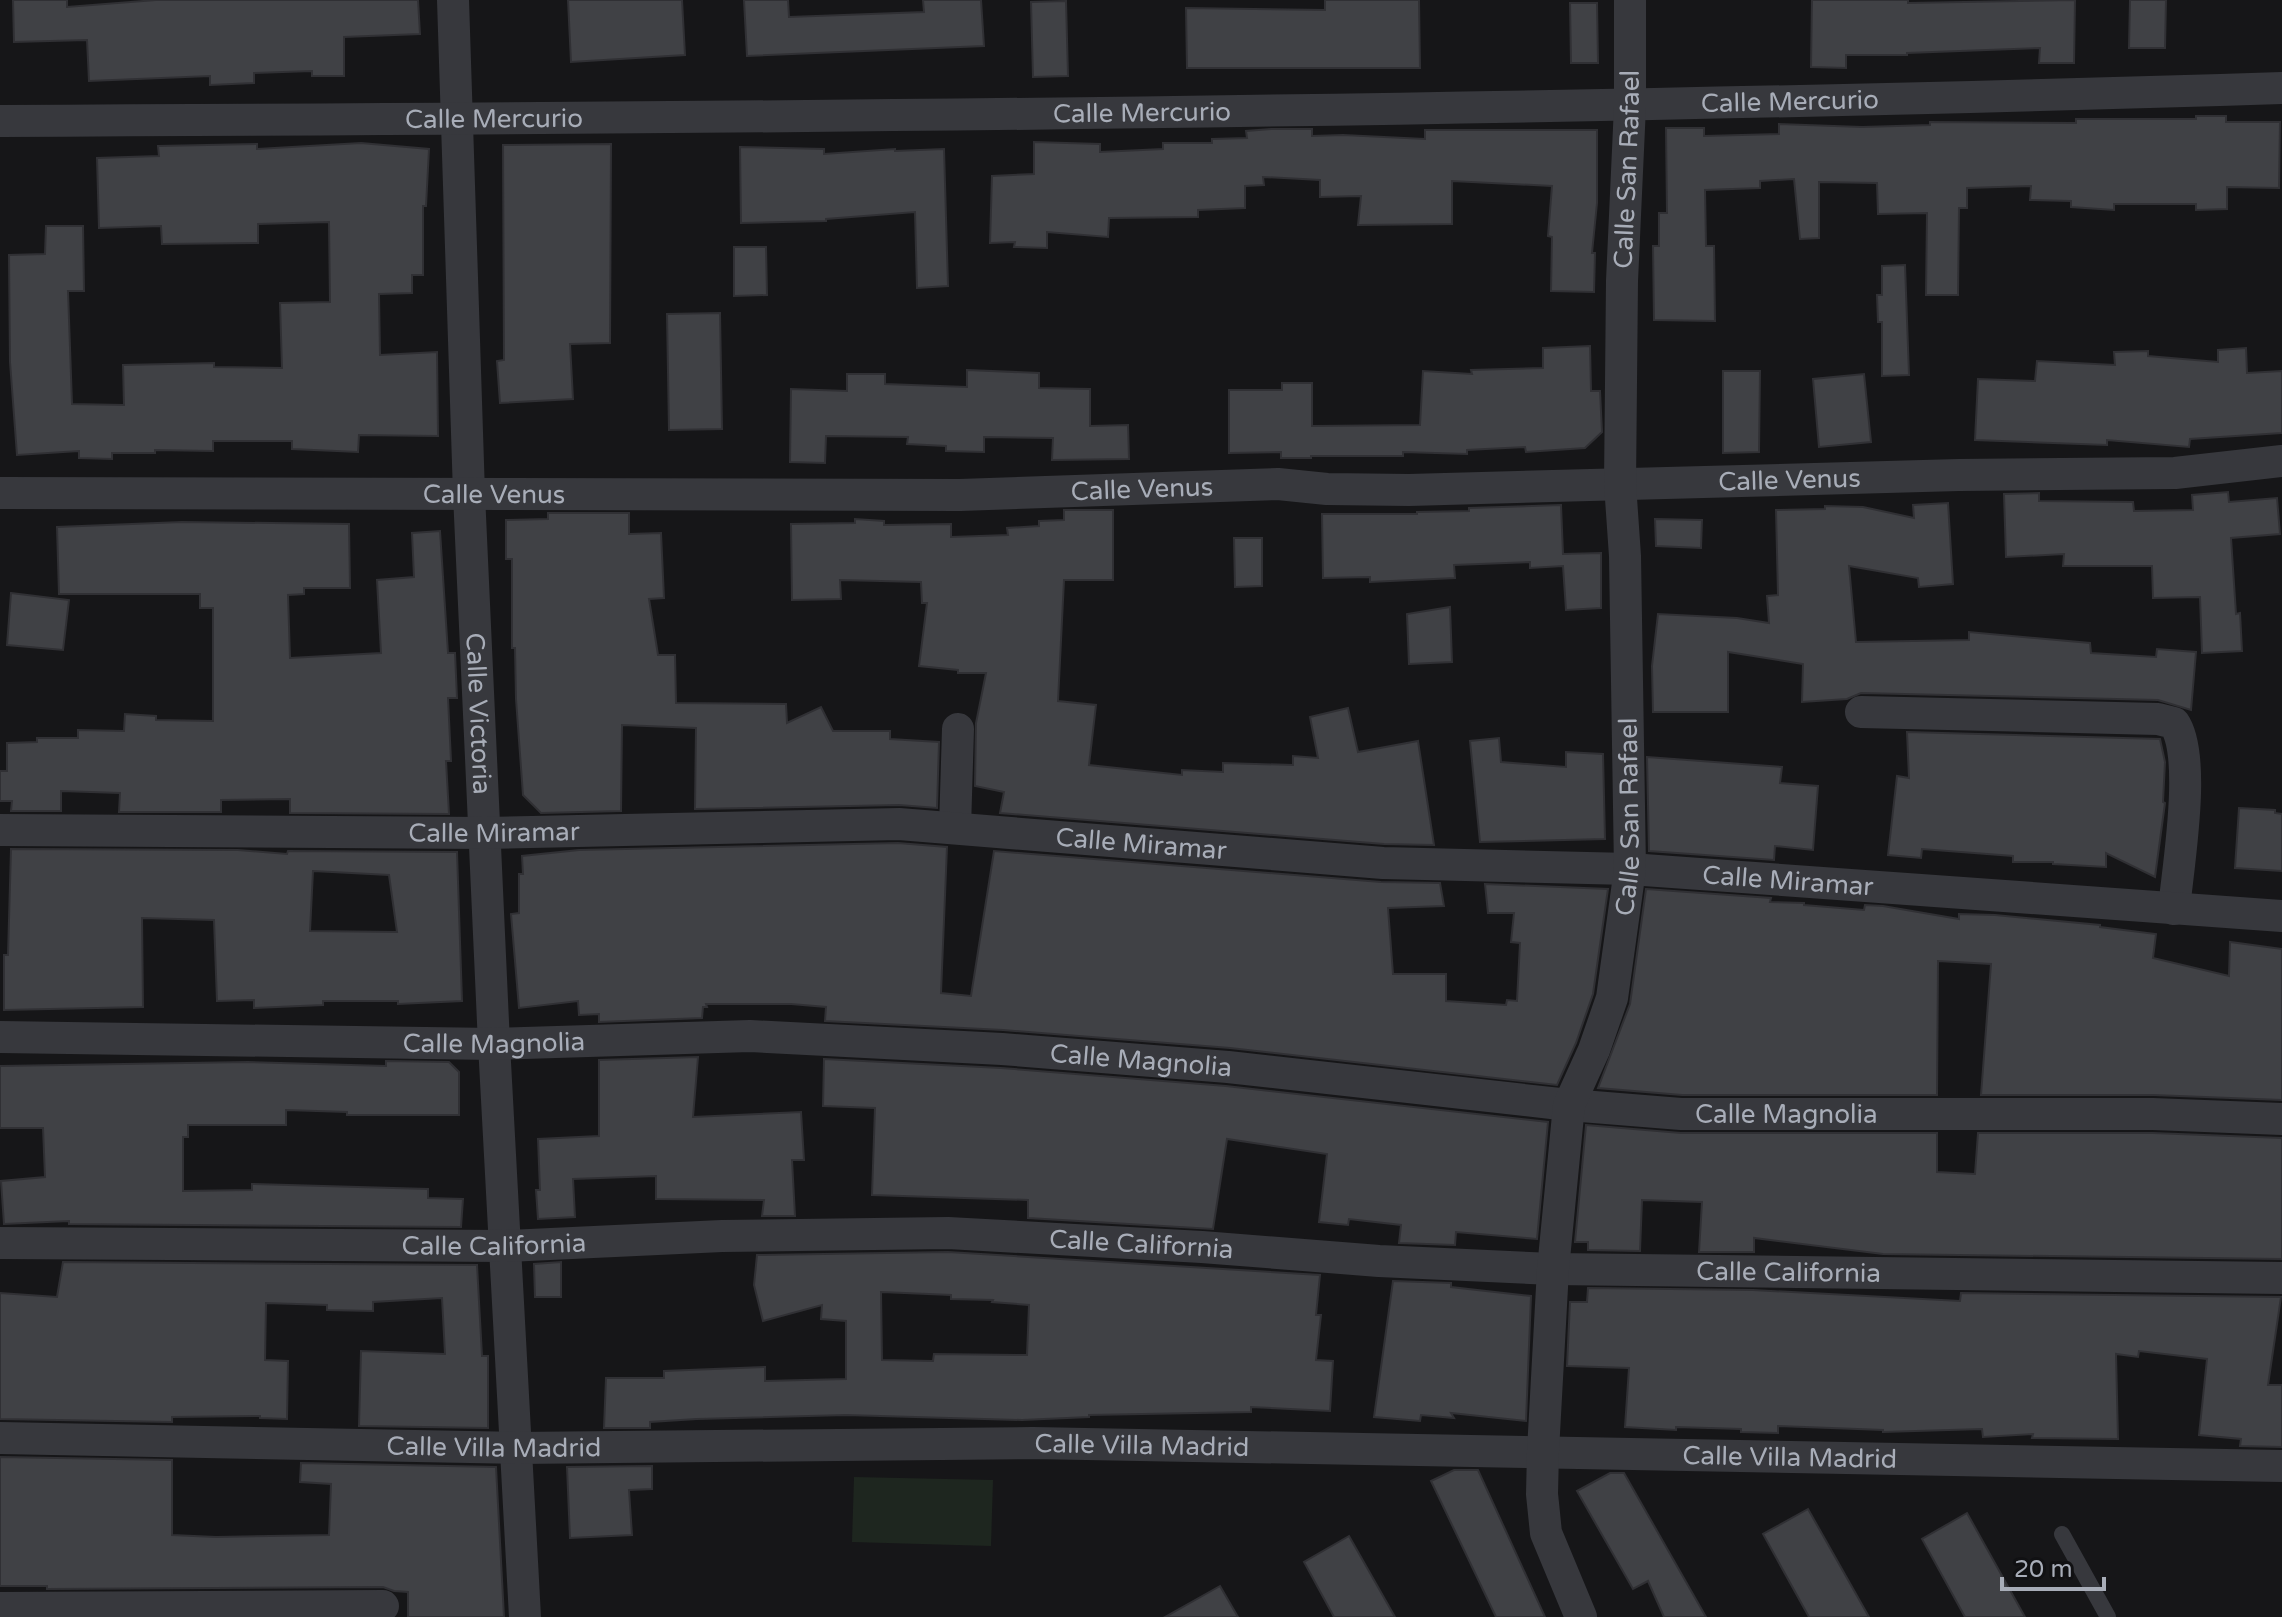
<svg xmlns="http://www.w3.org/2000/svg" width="2282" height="1617" viewBox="0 0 2282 1617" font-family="'Varela Round',sans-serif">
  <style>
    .green { fill: #1e261f }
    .building { fill: #404145; stroke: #303034; stroke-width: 2; fill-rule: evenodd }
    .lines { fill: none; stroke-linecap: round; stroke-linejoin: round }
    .service { stroke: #37383d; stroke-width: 16 }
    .minor { stroke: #37383d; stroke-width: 32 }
    .labels { text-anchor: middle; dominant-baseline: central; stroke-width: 8; stroke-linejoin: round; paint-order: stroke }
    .street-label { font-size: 26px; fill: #a8adb8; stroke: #111113 }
  </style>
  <rect width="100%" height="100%" fill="#161618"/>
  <!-- green -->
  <polygon class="green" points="854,1477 993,1480 991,1546 852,1542"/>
  <!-- building -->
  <g class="building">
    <polygon points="13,0 67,0 67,7 156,0 418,0 420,34 344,37 344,76 312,76 312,71 254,73 254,83 210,85 210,76 89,81 87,40 14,42"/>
    <polygon points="568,0 682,0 685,55 571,62"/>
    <polygon points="744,0 788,0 789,17 924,12 923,0 981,0 984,46 747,56"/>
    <polygon points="1325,0 1419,0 1420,68 1187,68 1186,8 1325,10"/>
    <polygon points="1812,0 1908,0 1908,3 2075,0 2074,63 2039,63 2040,48 1907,53 1907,55 1846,55 1846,68 1811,67"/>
    <polygon points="2130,0 2166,0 2165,48 2129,48"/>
    <polygon points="1066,1 1068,76 1033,77 1031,2"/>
    <polygon points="1570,3 1597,3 1598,63 1571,63"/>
    <polygon points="2196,116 2226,116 2226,122 2280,122 2279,188 2227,187 2227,209 2196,210 2196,204 2114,204 2114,210 2071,207 2071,201 2030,200 2031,186 1967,188 1967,208 1959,208 1958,295 1926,295 1927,213 1878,214 1877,183 1819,182 1819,238 1800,239 1794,179 1760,181 1760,188 1705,190 1706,246 1714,246 1715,321 1654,320 1653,246 1659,246 1659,213 1667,213 1666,128 1704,128 1704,136 1779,134 1779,124 1862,127 1930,125 1930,122 2076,123 2076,119 2196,119"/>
    <polygon points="1271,129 1312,129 1312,136 1343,135 1425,139 1425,130 1597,130 1597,203 1592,253 1595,253 1594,292 1551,291 1552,237 1548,236 1552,186 1452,181 1452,224 1358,225 1361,196 1320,197 1320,180 1263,177 1264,185 1245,186 1245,208 1198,210 1198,217 1109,218 1108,237 1047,232 1047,248 1014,247 1015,242 990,243 992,176 1034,174 1034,142 1100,144 1100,152 1163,149 1163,143 1212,143 1212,139 1247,138 1246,131"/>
    <polygon points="361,143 429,149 426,206 423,206 423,275 412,275 412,293 379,294 380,355 437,352 438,436 359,435 358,452 292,449 292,441 213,441 213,451 155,450 155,453 112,453 112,459 79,458 79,451 17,455 10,362 9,255 45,254 46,226 83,226 84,291 68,291 72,404 124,405 123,365 214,363 214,367 282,368 280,303 330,302 329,222 258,224 258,243 162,244 161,226 99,228 97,158 159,156 158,146 257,144 257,149"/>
    <polygon points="611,144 610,343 570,344 573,399 500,403 497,361 504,360 503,145"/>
    <polygon points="740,147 824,149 824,154 895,149 895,151 944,149 948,286 917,288 915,212 826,219 826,221 741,223"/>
    <polygon points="734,247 766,247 767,295 734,296"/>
    <polygon points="1905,265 1909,375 1882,376 1882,322 1878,322 1877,295 1882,295 1882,266"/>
    <polygon points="720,313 722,429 669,430 667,314"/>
    <polygon points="1590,346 1591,391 1600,391 1602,432 1585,448 1526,452 1525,447 1467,450 1467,454 1403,452 1403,456 1311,456 1311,458 1281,458 1281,452 1229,453 1229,390 1282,390 1282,383 1312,383 1312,426 1420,425 1423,371 1472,374 1471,370 1543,368 1543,348"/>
    <polygon points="2246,348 2247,373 2282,371 2282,433 2190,439 2189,447 2107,440 2107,445 1975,440 1978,379 2035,381 2037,361 2115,365 2114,352 2148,351 2148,356 2218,362 2218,350"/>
    <polygon points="967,370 1039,373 1039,388 1090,389 1090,426 1128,425 1129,459 1052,460 1053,438 984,437 984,452 946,451 946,446 907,444 908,437 826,436 825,463 790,462 791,389 847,391 847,374 885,374 885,384 967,387"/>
    <polygon points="1723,371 1760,371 1759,452 1723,453"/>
    <polygon points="1864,374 1871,442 1819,447 1813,379"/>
    <polygon points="2228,492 2229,502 2277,498 2280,534 2231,538 2236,614 2240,613 2242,651 2202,653 2200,597 2153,598 2152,566 2063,566 2064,554 2006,557 2004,494 2039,493 2039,501 2133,502 2134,511 2193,510 2192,495"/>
    <polygon points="1948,503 1953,584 1919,587 1918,578 1849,566 1856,642 1969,640 1969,632 2090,643 2091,653 2156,657 2157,649 2196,652 2191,710 2158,700 1861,693 1847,699 1802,702 1803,664 1728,652 1728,712 1653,712 1652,666 1658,614 1737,618 1769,623 1767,596 1778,595 1776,510 1825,509 1825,506 1863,507 1914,518 1913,505"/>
    <polygon points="1561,505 1563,554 1601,553 1601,608 1566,610 1563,566 1530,568 1530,562 1454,565 1455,578 1370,582 1370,577 1323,578 1322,514 1417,514 1417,512 1469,511 1469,508"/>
    <polygon points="1064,510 1113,510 1113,580 1064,580 1058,701 1096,705 1089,765 1182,775 1182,770 1223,772 1223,763 1293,765 1293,756 1318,758 1310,717 1348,708 1358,752 1418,741 1434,845 1384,844 1000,813 1004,792 975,786 976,723 986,673 958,673 958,670 919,666 927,603 922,603 921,582 840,580 841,599 792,600 791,524 855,523 855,519 884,521 884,525 951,524 951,537 1008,535 1007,528 1039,526 1039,521 1064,520"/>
    <polygon points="548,513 629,513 629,534 661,533 664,598 649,599 658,655 675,655 676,703 786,704 787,723 821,707 833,731 890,731 890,739 939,742 937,808 899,805 695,809 696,728 622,725 621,811 541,813 523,795 516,699 515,648 512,648 512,559 506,559 506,520 548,519"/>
    <polygon points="1655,519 1702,520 1701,548 1656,546"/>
    <polygon points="182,522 349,524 350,588 304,588 304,594 288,595 290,658 381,653 377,580 414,577 412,533 440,531 448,653 455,653 457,698 448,698 451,761 446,761 449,814 290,813 290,799 221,800 221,812 119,812 120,793 61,791 61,811 11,811 12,801 0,801 0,771 7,771 7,743 37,742 37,738 78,738 78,730 124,731 125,714 156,716 156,720 213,721 213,608 200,608 200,594 59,594 57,527"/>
    <polygon points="1234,538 1262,538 1262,586 1235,587"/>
    <polygon points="11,593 69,600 63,650 7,645"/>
    <polygon points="1450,607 1452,662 1409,664 1407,614"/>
    <polygon points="1907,732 2160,739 2165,762 2163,802 2165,803 2155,877 2106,853 2106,867 2053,864 2053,862 2013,862 2013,856 1922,849 1921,858 1888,855 1897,776 1909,778"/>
    <polygon points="1499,738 1501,762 1566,767 1566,752 1603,754 1605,839 1480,842 1470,741"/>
    <polygon points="1647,757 1782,767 1780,783 1818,786 1813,850 1775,846 1774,860 1649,851"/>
    <polygon points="2239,808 2275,810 2275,813 2282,814 2282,871 2235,868"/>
    <polygon points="898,843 947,847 941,993 971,996 994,851 1381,882 1440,883 1444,906 1388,908 1393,974 1446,974 1446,1001 1506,1005 1507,1000 1517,1001 1520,943 1511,942 1514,913 1488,913 1485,884 1608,889 1593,994 1576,1043 1557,1085 1230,1048 1003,1030 825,1021 826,1007 791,1004 706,1004 707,1007 703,1007 702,1018 599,1022 599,1014 579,1015 578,1001 519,1008 511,914 519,913 519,874 523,874 522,856 579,850"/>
    <path d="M 11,849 L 238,850 L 287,854 L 288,851 L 457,852 L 462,1001 L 398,1004 L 398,1001 L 323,1001 L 323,1005 L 254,1008 L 254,1000 L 217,1001 L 214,920 L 142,918 L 143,1007 L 4,1010 L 4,955 L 8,955 ZM 313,871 L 389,875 L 397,932 L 310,931 Z"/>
    <polygon points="1646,889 1771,898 1770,902 1804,903 1804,905 1864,910 1865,905 1883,906 1959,919 1959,914 1995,915 2100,925 2100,927 2156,934 2153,958 2229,976 2230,942 2282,949 2282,1100 2153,1095 1981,1095 1991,964 1938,961 1937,1095 1682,1095 1598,1088 1630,1004"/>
    <polygon points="698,1057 693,1117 801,1112 804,1160 792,1160 795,1216 762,1216 764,1200 656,1199 656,1176 573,1179 575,1217 538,1219 536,1190 540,1190 538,1139 599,1136 599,1060"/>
    <polygon points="824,1059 1001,1068 1226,1086 1548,1122 1537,1239 1456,1232 1455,1245 1399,1243 1401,1225 1349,1219 1348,1225 1319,1222 1327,1154 1227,1139 1213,1229 1028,1218 1028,1200 872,1195 875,1108 823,1106"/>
    <polygon points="386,1061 449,1062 459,1072 459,1115 347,1115 347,1112 286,1110 286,1125 188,1125 188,1137 183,1137 183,1191 252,1190 252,1184 428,1189 428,1198 463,1199 461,1227 69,1224 69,1221 4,1224 1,1181 45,1177 43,1128 0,1128 0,1066 248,1062 386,1066"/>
    <polygon points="1586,1125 1681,1133 1937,1133 1937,1172 1975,1174 1978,1133 2153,1133 2282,1138 2282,1259 1883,1254 1754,1238 1754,1252 1699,1252 1702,1202 1642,1200 1640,1251 1588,1250 1588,1242 1575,1242"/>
    <path d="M 948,1252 L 1320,1275 L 1316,1315 L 1321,1315 L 1316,1360 L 1333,1361 L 1330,1411 L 1251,1407 L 1251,1412 L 1089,1415 L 1089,1417 L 1022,1420 L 846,1415 L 697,1419 L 650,1422 L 650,1428 L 604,1428 L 606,1378 L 664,1378 L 664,1371 L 765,1367 L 765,1381 L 846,1379 L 846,1321 L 821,1319 L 822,1305 L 763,1321 L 754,1285 L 757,1255 ZM 881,1292 L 951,1295 L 951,1299 L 993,1300 L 992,1302 L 1029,1305 L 1027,1355 L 934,1354 L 933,1361 L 882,1360 Z"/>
    <polygon points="63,1262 477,1265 482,1356 488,1356 488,1428 359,1426 361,1351 445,1354 442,1298 373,1302 373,1311 327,1310 327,1305 266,1303 265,1360 288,1361 287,1419 260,1418 260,1416 172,1417 172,1422 0,1419 0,1293 57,1297"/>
    <polygon points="561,1262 561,1297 535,1297 534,1264"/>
    <polygon points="1393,1281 1451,1283 1451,1287 1531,1296 1526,1421 1451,1413 1454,1418 1421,1415 1420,1421 1374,1417"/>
    <polygon points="1588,1288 1753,1290 1960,1301 1961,1293 2281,1297 2268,1385 2282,1385 2282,1447 2240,1446 2241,1439 2199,1435 2207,1359 2139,1351 2138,1357 2116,1354 2118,1439 2032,1438 2033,1434 1983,1437 1982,1429 1883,1432 1883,1430 1778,1426 1778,1433 1741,1432 1741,1429 1676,1427 1676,1430 1625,1427 1629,1368 1567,1366 1570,1302 1587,1302"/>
    <polygon points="0,1457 172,1460 172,1535 216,1537 329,1535 331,1484 300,1482 301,1463 496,1467 504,1617 408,1617 408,1592 394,1591 383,1587 47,1589 47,1586 0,1586"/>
    <polygon points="652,1466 652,1489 629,1490 632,1535 570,1538 567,1467"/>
    <polygon points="1454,1470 1478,1470 1545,1617 1496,1617 1431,1481"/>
    <polygon points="1610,1473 1624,1473 1706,1617 1664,1617 1648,1581 1633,1589 1577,1491"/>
    <polygon points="1808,1509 1869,1617 1809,1617 1763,1534"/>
    <polygon points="1967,1513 2025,1617 1965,1617 1922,1539"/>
    <polygon points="1349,1536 1395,1617 1334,1617 1304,1562"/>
    <polygon points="1220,1586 1238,1617 1165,1617"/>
  </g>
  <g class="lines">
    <!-- service -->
    <polyline class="service" points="2062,1534 2108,1617"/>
    <!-- minor -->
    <g class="minor">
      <path id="s1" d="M 453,0 L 469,494 L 494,1044 L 525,1617"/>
      <path id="s2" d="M 0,121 C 761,118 1522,112 2282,88"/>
      <path id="s3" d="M 0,493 L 960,495 L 1278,484 L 1327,489 L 1409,490 L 1959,475 L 2175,473 L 2282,461"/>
      <path d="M 1861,712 L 2158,719 L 2174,723 C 2197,756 2178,866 2174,909"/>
      <polyline points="955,828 958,729"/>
      <path id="s4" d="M 0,830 L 486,833 L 899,824 L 1383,863 L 1630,869 L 2282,916"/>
      <path id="s5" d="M 0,1037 L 494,1044 L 750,1036 L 1002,1049 L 1228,1067 L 1569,1105 L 1681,1114 L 2153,1114 L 2282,1119"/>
      <path id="s6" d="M 0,1243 L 506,1246 L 722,1236 L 948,1233 L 1202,1247 L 1379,1261 L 1553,1269 L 2282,1278"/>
      <path id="s7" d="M 0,1438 L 517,1448 L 1033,1443 L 2282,1466"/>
      <polyline points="0,1608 383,1606"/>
      <path id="s8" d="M 1581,1617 L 1546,1533 L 1542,1494 L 1543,1451 L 1553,1269 L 1569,1105 L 1594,1050 L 1612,998 L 1630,869 L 1625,556 L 1620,484 L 1622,281 L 1630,106 L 1630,0"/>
    </g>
  </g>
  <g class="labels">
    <!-- street labels -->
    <g class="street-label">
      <text stroke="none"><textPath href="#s2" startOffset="1790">Calle Mercurio</textPath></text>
      <text stroke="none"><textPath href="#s2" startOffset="1142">Calle Mercurio</textPath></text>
      <text stroke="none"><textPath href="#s2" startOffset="494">Calle Mercurio</textPath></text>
      <text stroke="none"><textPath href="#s8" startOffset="1466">Calle San Rafael</textPath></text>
      <text stroke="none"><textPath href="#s3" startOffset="1790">Calle Venus</textPath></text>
      <text stroke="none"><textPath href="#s3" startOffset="1142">Calle Venus</textPath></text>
      <text stroke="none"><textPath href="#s3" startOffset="494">Calle Venus</textPath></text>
      <text stroke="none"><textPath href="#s1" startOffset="714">Calle Victoria</textPath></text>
      <text stroke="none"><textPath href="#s8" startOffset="818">Calle San Rafael</textPath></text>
      <text stroke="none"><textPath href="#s4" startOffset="494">Calle Miramar</textPath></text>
      <text stroke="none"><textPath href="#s4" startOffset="1142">Calle Miramar</textPath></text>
      <text stroke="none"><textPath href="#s4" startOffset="1790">Calle Miramar</textPath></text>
      <text stroke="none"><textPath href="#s5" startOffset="494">Calle Magnolia</textPath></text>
      <text stroke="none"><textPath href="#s5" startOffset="1142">Calle Magnolia</textPath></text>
      <text stroke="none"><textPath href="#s5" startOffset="1790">Calle Magnolia</textPath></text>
      <text stroke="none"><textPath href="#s6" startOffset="494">Calle California</textPath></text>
      <text stroke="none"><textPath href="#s6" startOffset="1142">Calle California</textPath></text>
      <text stroke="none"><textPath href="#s6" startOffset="1790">Calle California</textPath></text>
      <text stroke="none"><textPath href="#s7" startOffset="1142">Calle Villa Madrid</textPath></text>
      <text stroke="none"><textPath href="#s7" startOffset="494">Calle Villa Madrid</textPath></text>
      <text stroke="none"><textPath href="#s7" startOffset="1790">Calle Villa Madrid</textPath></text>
    </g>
  </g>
  <!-- scale -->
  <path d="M2002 1577v12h102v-12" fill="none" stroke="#a8adb8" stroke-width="4"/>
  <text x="2014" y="1577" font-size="24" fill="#a8adb8" stroke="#111113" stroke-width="6" paint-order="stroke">20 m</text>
</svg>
